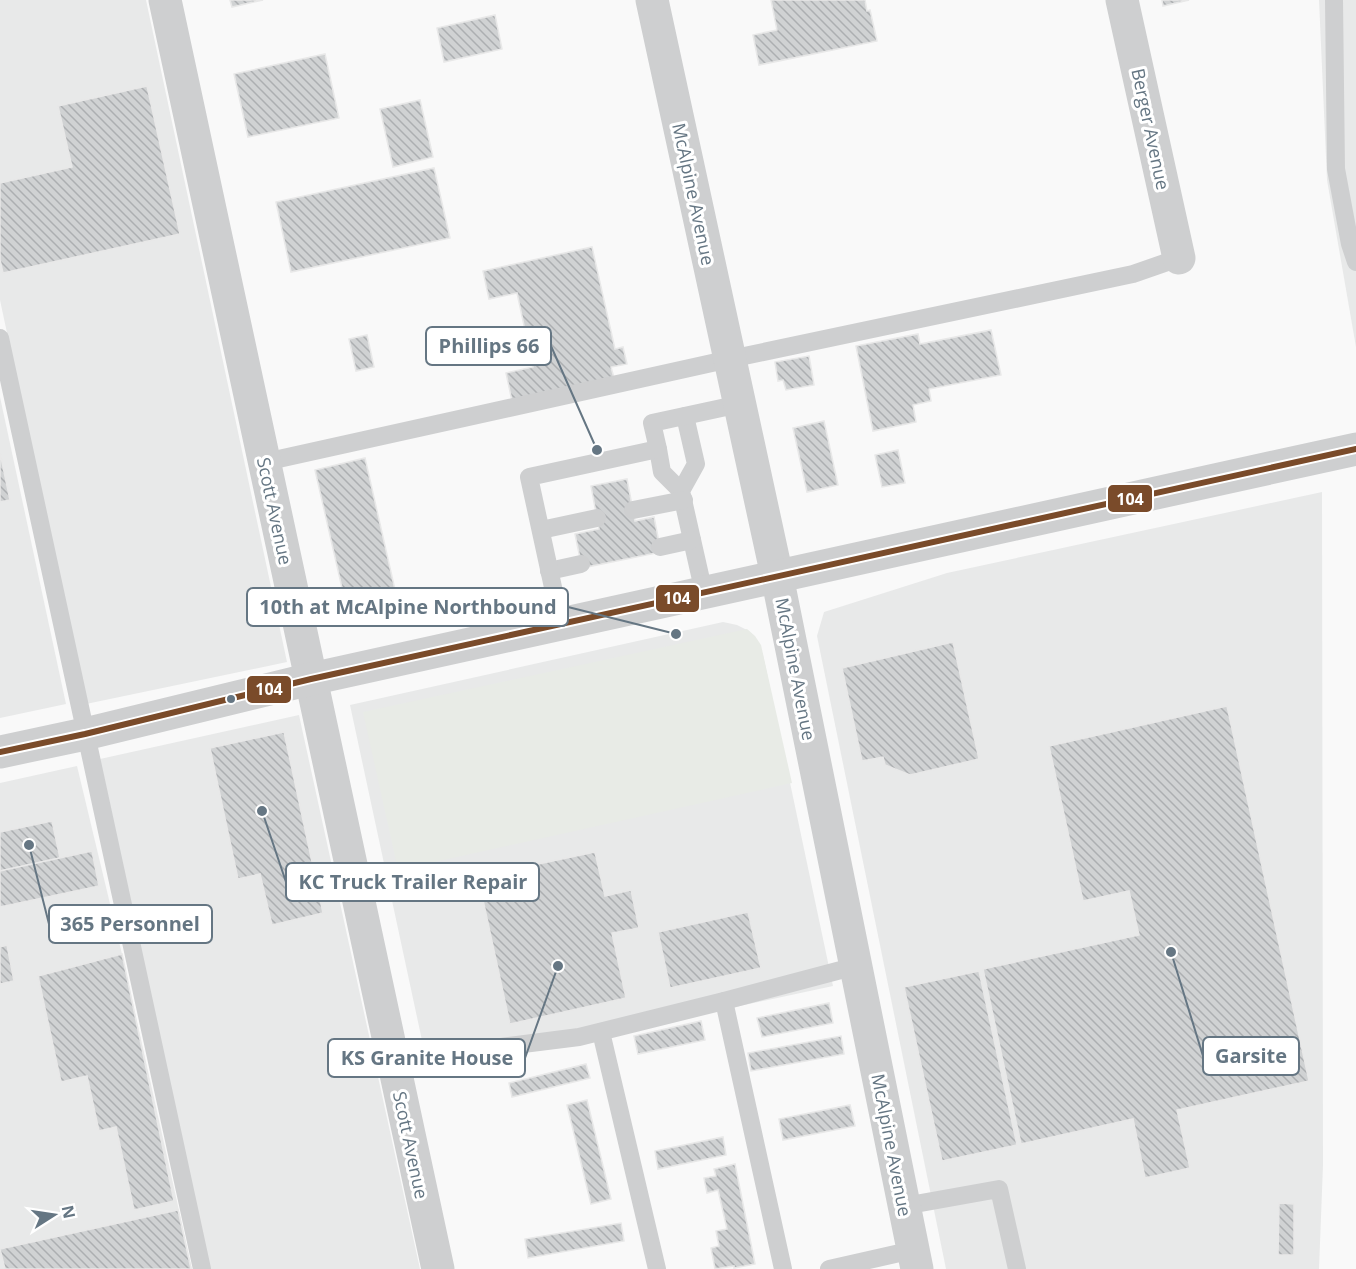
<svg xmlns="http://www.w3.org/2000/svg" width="1356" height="1269" viewBox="0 0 1356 1269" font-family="'Open Sans',sans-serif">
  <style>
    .built { fill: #e8e9e9 }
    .green { fill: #e8ebe6 }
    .building { fill: url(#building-back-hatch); stroke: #e8e8e8; stroke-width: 1.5 }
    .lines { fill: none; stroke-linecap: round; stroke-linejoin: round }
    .service { stroke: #cecfd0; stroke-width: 18 }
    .minor { stroke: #cecfd0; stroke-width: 33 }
    .tertiary { stroke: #cecfd0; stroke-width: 33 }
    .bus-1-casing { stroke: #fff; stroke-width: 10 }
    .bus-1 { stroke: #7a4b2a; stroke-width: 6 }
    .bus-dot { fill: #657683; stroke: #fff; stroke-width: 2 }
    .labels { text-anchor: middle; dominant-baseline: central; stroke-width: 6; stroke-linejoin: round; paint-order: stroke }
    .street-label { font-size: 18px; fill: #657683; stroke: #fff }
    .leader { fill: none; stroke: #657683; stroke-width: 2 }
    .callout-dot { fill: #657683; stroke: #fff; stroke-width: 2 }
    .callout { fill: #fff; stroke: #657683; stroke-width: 2 }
    .callout-label { font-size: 20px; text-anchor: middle; font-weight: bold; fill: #657683 }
    .line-badge { stroke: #fff; stroke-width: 2 }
    .badge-label { font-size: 16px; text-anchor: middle; font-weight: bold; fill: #fff }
  </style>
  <defs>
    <pattern id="building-back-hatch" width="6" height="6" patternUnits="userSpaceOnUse" patternTransform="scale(1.5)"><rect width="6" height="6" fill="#d0d2d3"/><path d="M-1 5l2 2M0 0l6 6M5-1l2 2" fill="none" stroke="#acafb1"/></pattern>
  </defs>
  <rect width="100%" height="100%" fill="#f9f9f9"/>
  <!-- built -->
  <g class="built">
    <polygon points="0,0 146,0 287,662 86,704 0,300"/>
    <polygon points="1319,0 1356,0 1356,347 1327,180"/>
    <polygon points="0,397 66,704 0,718"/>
    <polygon points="1322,492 1323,1165 1319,1269 946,1269 817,636 824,612 947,573"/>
    <polygon points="723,622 737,625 749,631 757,640 763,655 833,986 429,1073 350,705"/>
    <polygon points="299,715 420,1269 210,1269 100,759"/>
    <polygon points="77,766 122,954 192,1269 0,1269 0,783"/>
  </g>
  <!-- green -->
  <polygon class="green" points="747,629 755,636 761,645 792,783 398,870 363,712"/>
  <!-- building -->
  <g class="building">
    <polygon points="230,0 263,0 232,7"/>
    <polygon points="771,0 865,0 867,11 870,10 877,41 759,65 753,35 777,30"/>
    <polygon points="1162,0 1189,0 1163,6"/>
    <polygon points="495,15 502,49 444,62 437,28"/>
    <polygon points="325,54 339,118 248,137 234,74"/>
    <polygon points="147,86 180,234 3,273 0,260 0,183 72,167 58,106"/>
    <polygon points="420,100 433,157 393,167 380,109"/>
    <polygon points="434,168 450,238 291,272 276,202"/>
    <polygon points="592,247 615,349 623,347 627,364 611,367 614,378 512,401 506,373 533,367 517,293 489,299 483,271"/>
    <polygon points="991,330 1001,375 929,389 931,401 913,405 916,422 873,431 856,346 918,334 920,344"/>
    <polygon points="367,335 374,367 356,371 349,339"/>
    <polygon points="809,356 814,385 786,390 783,380 778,381 775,362"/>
    <polygon points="824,421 838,485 807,492 793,428"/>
    <polygon points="898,450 905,483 882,487 875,455"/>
    <polygon points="0,453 10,500 0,502"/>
    <polygon points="365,458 398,603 348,614 315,470"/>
    <polygon points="627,479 635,521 654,517 661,552 582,568 575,534 599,529 591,486"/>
    <polygon points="953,642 979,759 910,775 885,765 883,757 862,761 842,668"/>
    <polygon points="1227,706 1309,1081 1177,1110 1190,1168 1145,1178 1133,1119 1021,1144 983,969 1139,935 1129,891 1083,901 1049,746"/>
    <polygon points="284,732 323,913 272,925 260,874 238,879 210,748"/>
    <polygon points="52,821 60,858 0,871 0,832"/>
    <polygon points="92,851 99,886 0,907 0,871"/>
    <polygon points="595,852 605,896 631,890 639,928 612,933 626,998 510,1024 478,877"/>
    <polygon points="748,912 761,968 670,988 658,932"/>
    <polygon points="7,945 14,981 0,984 0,947"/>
    <polygon points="122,954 174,1201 134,1210 116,1127 99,1131 87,1076 61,1082 38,976"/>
    <polygon points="979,971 1017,1145 942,1161 904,987"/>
    <polygon points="829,1003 833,1023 762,1037 757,1018"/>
    <polygon points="701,1021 705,1040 638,1054 634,1036"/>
    <polygon points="841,1036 844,1054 751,1071 748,1053"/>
    <polygon points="586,1064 590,1078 512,1097 509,1083"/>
    <polygon points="587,1100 611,1199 591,1204 567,1105"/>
    <polygon points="850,1105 855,1126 783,1140 779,1119"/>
    <polygon points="723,1137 726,1155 658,1169 655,1151"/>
    <polygon points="735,1164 755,1264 734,1268 734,1266 715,1269 711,1248 719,1246 716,1231 727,1229 718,1190 707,1193 704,1178 716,1176 714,1169"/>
    <polygon points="1279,1203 1294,1204 1294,1255 1278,1255"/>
    <polygon points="178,1210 191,1269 5,1269 0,1249"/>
    <polygon points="621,1223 624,1241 528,1258 525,1239"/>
  </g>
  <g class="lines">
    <!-- service -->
    <g class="service">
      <polyline points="1334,0 1336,169 1350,244 1356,262"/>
      <polyline points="0,338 202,1269"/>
      <polyline points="685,416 696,464 681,491 704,593"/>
      <polyline points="658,449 662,472 681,491"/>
      <polyline points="265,462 730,359 1133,274 1179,258"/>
      <polyline points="633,510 684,500"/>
      <polyline points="541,530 597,518"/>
      <polyline points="660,547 692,540"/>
      <polyline points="549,571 581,564"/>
      <polyline points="561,624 529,477 658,449 652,423 740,404"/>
      <polyline points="724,1001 783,1269"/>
      <polyline points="601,1032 657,1269"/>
      <polyline points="394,1065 476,1050 579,1037 724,1001 856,966"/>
      <polyline points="904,1206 999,1189 1017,1269"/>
      <polyline points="829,1269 913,1250"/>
    </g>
    <!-- minor -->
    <g class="minor">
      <polyline points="165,0 438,1269"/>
      <polyline points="652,0 777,576 917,1269"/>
      <polyline points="1122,0 1179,258"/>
    </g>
    <!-- tertiary -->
    <polyline class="tertiary" points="0,752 85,734 311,679 1356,449"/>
    <!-- bus-1 casing -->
    <g class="bus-1-casing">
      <polyline id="bus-1" points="0,752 85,734 311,679 1356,449"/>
    </g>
    <!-- bus-1 -->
    <use href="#bus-1" class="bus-1"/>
  </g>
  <!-- markers -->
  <circle class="bus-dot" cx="231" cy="699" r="5"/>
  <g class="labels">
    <!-- street labels -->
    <g class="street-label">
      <text transform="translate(1151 129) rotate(78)">Berger Avenue</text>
      <text transform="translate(694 194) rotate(78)">McAlpine Avenue</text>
      <text transform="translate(275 511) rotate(78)">Scott Avenue</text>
      <text transform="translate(796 669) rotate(79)">McAlpine Avenue</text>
      <text transform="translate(411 1145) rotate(78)">Scott Avenue</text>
      <text transform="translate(892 1145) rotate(79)">McAlpine Avenue</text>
    </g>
  </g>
  <!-- callouts -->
  <path class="leader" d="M597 450L551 346M676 634L568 607M262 811L286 882M29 845L49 924M1171 952L1203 1056M558 966L525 1058"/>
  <g class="callout-dot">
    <circle cx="597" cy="450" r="6"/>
    <circle cx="676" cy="634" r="6"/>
    <circle cx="262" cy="811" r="6"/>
    <circle cx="29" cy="845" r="6"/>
    <circle cx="1171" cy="952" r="6"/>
    <circle cx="558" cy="966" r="6"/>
  </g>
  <g class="callout">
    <rect x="426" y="327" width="125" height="38" rx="6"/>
    <rect x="247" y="588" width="321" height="38" rx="6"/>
    <rect x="286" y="863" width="253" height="38" rx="6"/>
    <rect x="49" y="905" width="163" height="38" rx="6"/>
    <rect x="1203" y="1037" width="96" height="38" rx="6"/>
    <rect x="328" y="1039" width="197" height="38" rx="6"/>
  </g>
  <g class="callout-label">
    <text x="489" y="353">Phillips 66</text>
    <text x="408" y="614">10th at McAlpine Northbound</text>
    <text x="413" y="889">KC Truck Trailer Repair</text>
    <text x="130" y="931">365 Personnel</text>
    <text x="1251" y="1063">Garsite</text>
    <text x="427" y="1065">KS Granite House</text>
  </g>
  <g class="line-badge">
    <rect x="1107" y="484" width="46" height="29" rx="6" fill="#7a4b2a"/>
    <rect x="655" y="584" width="45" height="29" rx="6" fill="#7a4b2a"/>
    <rect x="246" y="675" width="46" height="29" rx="6" fill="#7a4b2a"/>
  </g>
  <g class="badge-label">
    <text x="1130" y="505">104</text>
    <text x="677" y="604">104</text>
    <text x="269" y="695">104</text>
  </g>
  <!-- north arrow -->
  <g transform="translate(54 1215) rotate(78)" stroke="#ffffff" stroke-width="4.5" paint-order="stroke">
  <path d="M0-4.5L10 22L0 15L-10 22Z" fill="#657683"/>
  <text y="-9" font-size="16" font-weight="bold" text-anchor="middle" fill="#657683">N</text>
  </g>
</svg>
